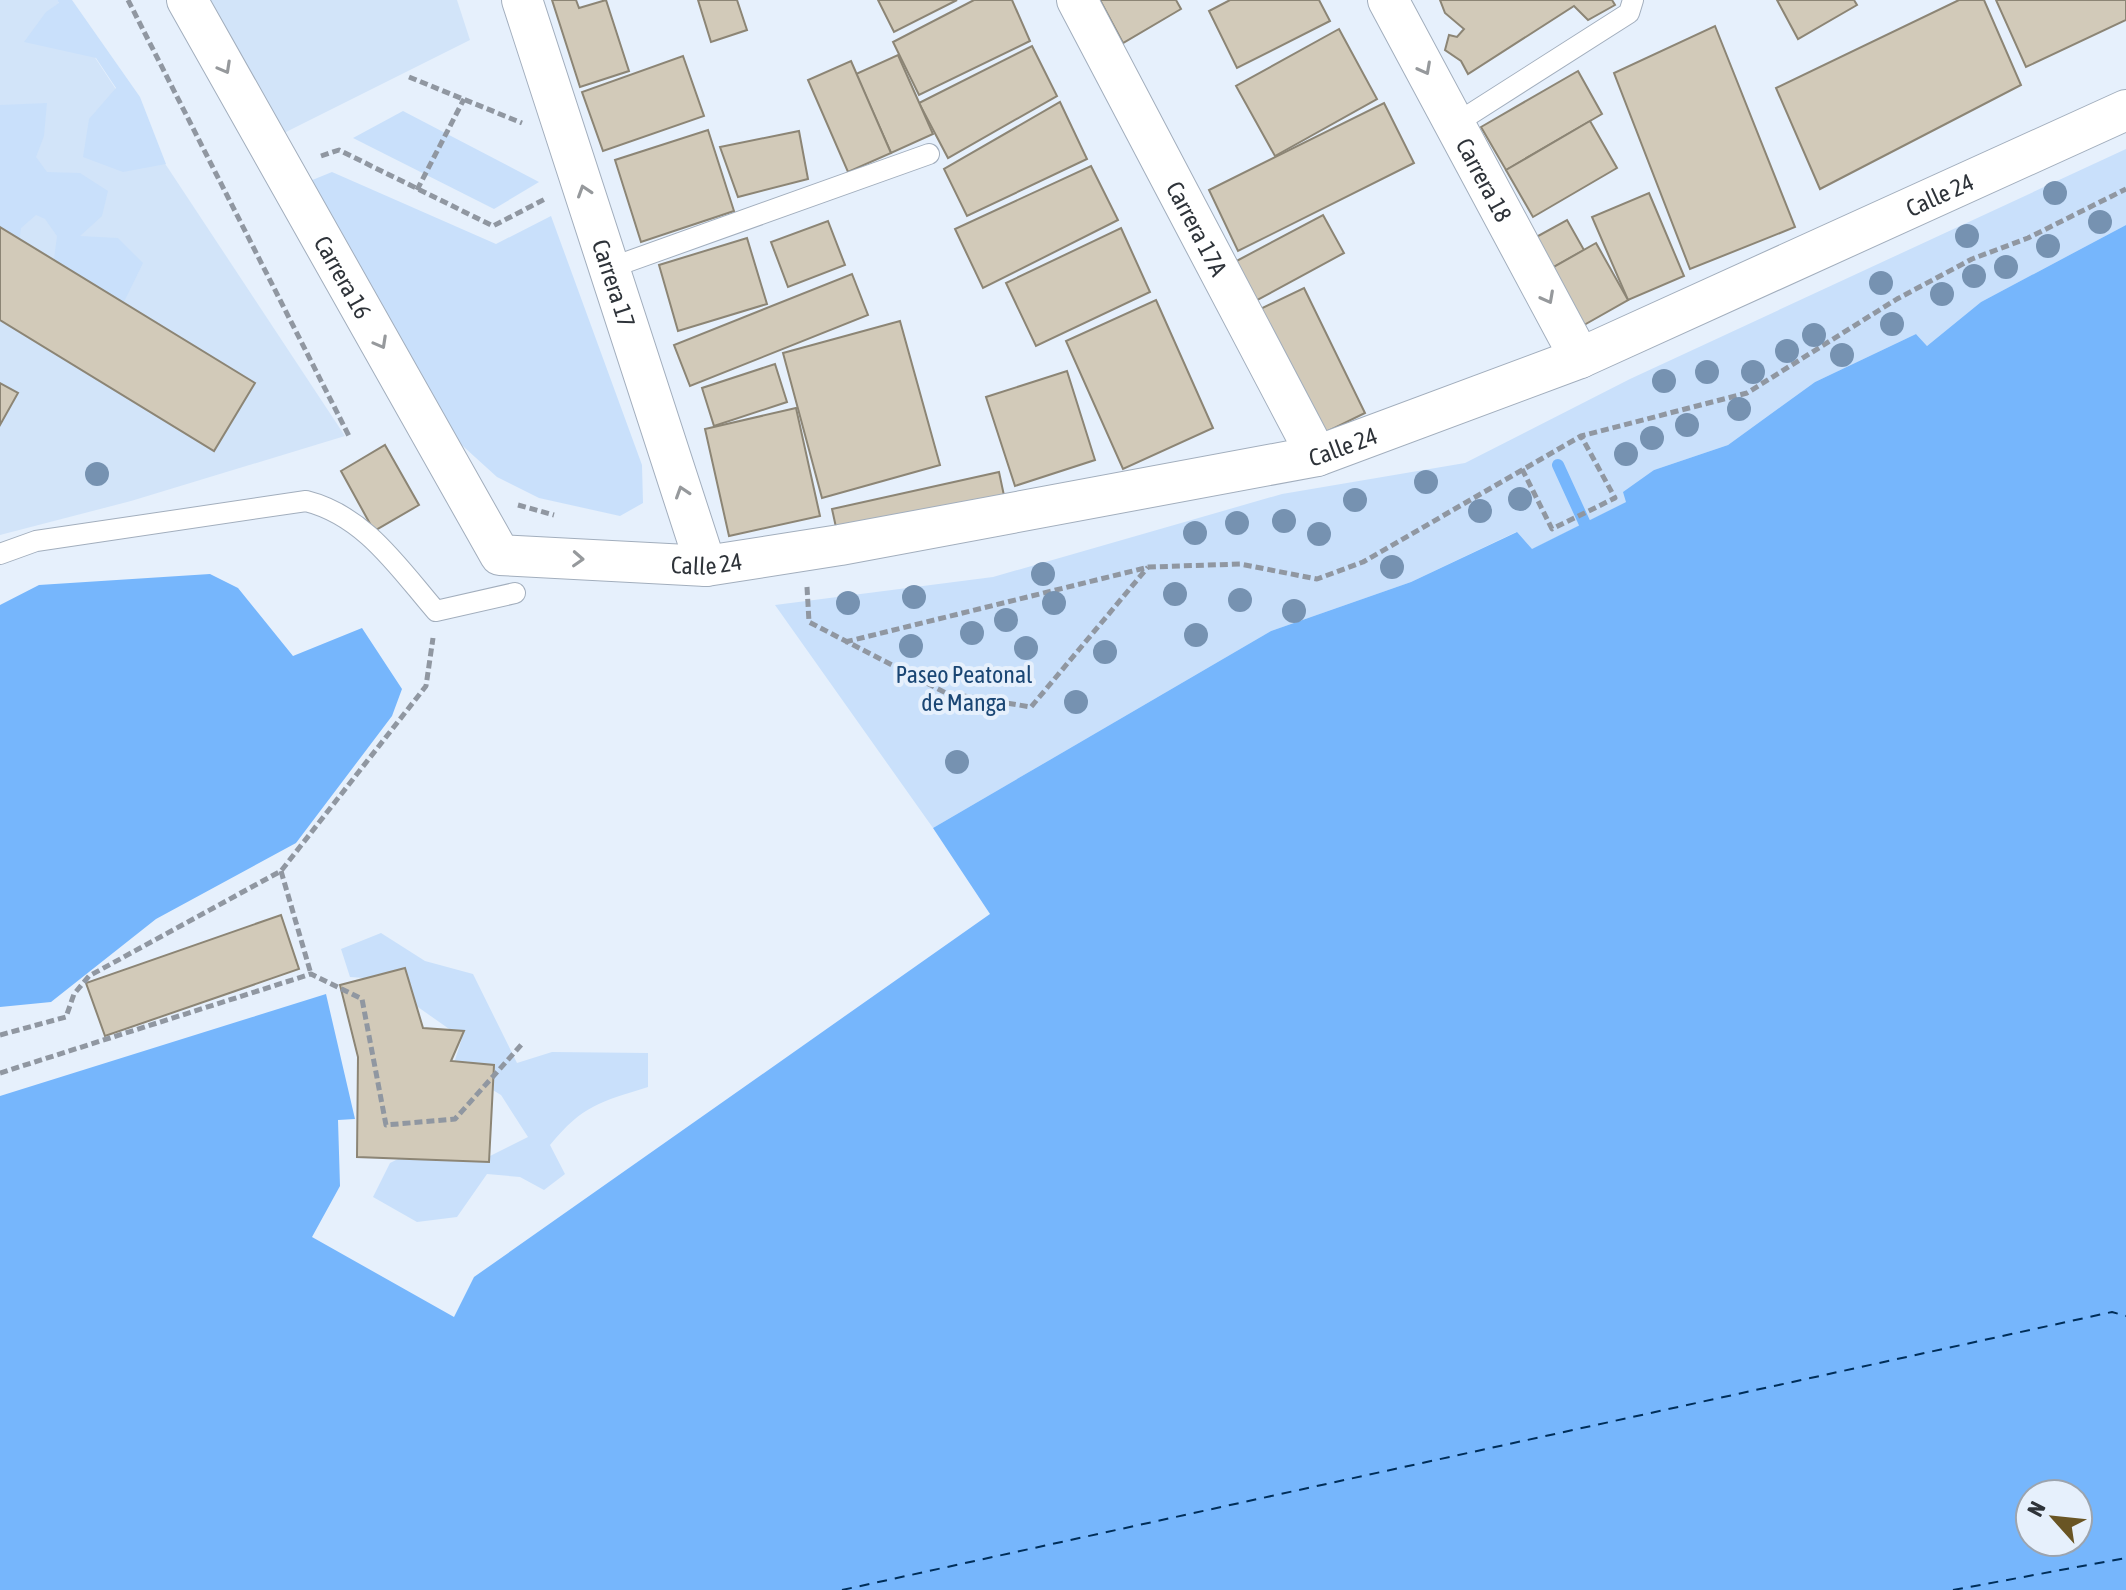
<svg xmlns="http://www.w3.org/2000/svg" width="2126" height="1590" viewBox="0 0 2126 1590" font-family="'Asap Condensed',sans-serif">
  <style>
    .built { fill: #d2e4f9 }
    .green { fill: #c9e0fb }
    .water { fill: #76b6fc; fill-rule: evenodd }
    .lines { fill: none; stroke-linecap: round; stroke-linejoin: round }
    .stream { stroke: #76b6fc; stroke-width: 12 }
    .ferry { stroke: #002e59; stroke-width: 2; stroke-dasharray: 10 8; stroke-linecap: butt }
    .building { fill: #d2cab9; stroke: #8c8575; stroke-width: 2 }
    .lane-casing { stroke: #a2aebd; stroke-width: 22 }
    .street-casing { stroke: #a2aebd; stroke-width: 42 }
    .path { stroke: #9097a1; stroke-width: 5; stroke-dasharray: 8 4; stroke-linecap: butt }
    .lane { stroke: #fff; stroke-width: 20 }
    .street { stroke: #fff; stroke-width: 40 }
    .tree { fill: #7692b1 }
    .oneway { stroke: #96999c }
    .labels { text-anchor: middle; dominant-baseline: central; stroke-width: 8; stroke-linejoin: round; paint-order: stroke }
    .street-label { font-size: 24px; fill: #2e3339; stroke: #e6f0fc }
    .park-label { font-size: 24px; fill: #1a4674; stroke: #e6f0fc }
  </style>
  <rect width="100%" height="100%" fill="#e6f0fc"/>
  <!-- built -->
  <g class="built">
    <polygon points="0,0 57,0 345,436 131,501 0,535"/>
    <polygon points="211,0 457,0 470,40 274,138"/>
  </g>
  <!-- green -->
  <g class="green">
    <polygon points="57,0 72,0 140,97 166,164 123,172 83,157 89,119 116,88 96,58 24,42 46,12 59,3"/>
    <polygon points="47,103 44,136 36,157 47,172 80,173 108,191 102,216 80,236 118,238 143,263 124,302 87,315 52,274 57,236 45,219 36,215 21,228 17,262 0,262 0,105"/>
    <polygon points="403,111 539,182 494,209 353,138"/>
    <polygon points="2126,149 2126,225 1981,302 1927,346 1916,334 1815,382 1728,445 1654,470 1626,502 1531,550 1516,532 1411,582 1271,631 933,828 775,605 993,577 1282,494 1465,463 1630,379"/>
    <polygon points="332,172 496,244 551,216 642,465 643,503 620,516 539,498 497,477 454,438 305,183"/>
    <path d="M 381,933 L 425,961 L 473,974 L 517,1063 L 552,1052 L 648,1053 L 648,1087 C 600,1102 583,1105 550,1145 L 565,1174 L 544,1190 L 520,1177 L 487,1174 L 457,1217 L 417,1222 L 373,1197 L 390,1163 L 428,1144 L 486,1158 L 528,1137 L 501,1095 L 453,1066 L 462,1038 L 378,979 L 350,977 L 341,949 Z"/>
  </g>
  <!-- water -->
  <g class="water">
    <path d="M 2126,225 L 2126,1590 L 0,1590 L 0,1096 L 326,994 L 355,1119 L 338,1120 L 340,1186 L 312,1237 L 454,1317 L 474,1277 L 990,914 L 933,828 L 1271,631 L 1411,582 L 1517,532 L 1532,549 L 1626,502 L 1623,492 L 1654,470 L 1728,445 L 1815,382 L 1916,334 L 1927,346 L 1981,302 ZM 2078,1494 L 2078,1542 L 2030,1542 L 2030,1494 Z"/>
    <polygon points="210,574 238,588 293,656 362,628 402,689 392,716 296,843 156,919 51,1002 0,1007 0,605 39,585"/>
  </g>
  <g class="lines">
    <!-- stream -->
    <polyline class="stream" points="1558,465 1585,524"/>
    <!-- ferry -->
    <g class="ferry">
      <polyline points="842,1590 2112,1312 2126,1316"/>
      <polyline points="1953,1590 2126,1558"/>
    </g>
  </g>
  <!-- building -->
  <g class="building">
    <polygon points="552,0 576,0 579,8 606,0 629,71 580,87"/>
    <polygon points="698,0 737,0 747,30 711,42"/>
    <polygon points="878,0 957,0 894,32"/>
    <polygon points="974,0 1012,0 1030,41 919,95 893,42"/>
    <polygon points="1100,0 1176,0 1181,9 1123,43"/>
    <polygon points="1230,0 1319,0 1330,21 1237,68 1209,11"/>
    <polygon points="1440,0 1612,0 1615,5 1588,20 1574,6 1468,74 1461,61 1445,50 1449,35 1457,37 1464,29 1445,13"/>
    <polygon points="1777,0 1854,0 1857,5 1798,39"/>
    <polygon points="1959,0 1984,0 2021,85 1820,189 1776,88"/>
    <polygon points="1996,0 2126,0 2126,20 2026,67"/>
    <polygon points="1715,26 1795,227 1690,269 1614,73"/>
    <polygon points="1339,29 1377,99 1275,156 1236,86"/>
    <polygon points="1032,46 1057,96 948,158 919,103"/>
    <polygon points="898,55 933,134 891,153 856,74"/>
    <polygon points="683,56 704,116 603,151 582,92"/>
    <polygon points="851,61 891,153 848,172 808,80"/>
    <polygon points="1578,71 1602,114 1506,170 1481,127"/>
    <polygon points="1060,102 1087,159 967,216 944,169"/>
    <polygon points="1384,103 1414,163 1238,251 1209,190"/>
    <polygon points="1590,121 1617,168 1533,217 1506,170"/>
    <polygon points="708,130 734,211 641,242 615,160"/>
    <polygon points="799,131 808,179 738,197 720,147"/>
    <polygon points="1091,166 1118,220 983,288 955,229"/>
    <polygon points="1649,193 1684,276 1628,300 1592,217"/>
    <polygon points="1323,215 1344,253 1250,304 1229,265"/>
    <polygon points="1567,220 1584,250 1545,272 1529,241"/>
    <polygon points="828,221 845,265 788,287 771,242"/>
    <polygon points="0,227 255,383 214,451 0,320"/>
    <polygon points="1121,228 1150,292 1036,346 1006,283"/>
    <polygon points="747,238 767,304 678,331 659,265"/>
    <polygon points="1596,243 1628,300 1577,329 1545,272"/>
    <polygon points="852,274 868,315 690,386 674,345"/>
    <polygon points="1304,288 1365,413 1314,438 1254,312"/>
    <polygon points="1156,300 1213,428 1123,469 1066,341"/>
    <polygon points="900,321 940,465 822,498 783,353"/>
    <polygon points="775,364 787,402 714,426 702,388"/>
    <polygon points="1067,371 1095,460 1015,486 986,397"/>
    <polygon points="0,383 18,393 0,425"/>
    <polygon points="796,408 820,516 729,536 705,429"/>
    <polygon points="385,445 419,505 374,531 341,471"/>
    <polygon points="999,472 1006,505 839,541 832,509"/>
    <polygon points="281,915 299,969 105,1036 86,983"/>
    <polygon points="405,968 423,1028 464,1031 451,1061 494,1065 489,1162 357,1157 358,1057 340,985"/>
  </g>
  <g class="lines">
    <!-- lane casing -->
    <g class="lane-casing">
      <g id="lane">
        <polyline points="1455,124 1629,13 1633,0"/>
        <polyline points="610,268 929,154"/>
        <path d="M 0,554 L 36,541 L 306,501 C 365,516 398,567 436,611 L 515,593"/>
      </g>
    </g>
    <!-- street casing -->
    <g class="street-casing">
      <g id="street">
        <path id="s1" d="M 187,0 L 500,555 L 706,566 L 840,545 L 1317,456 L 1580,358 L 2126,110"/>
        <path id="s2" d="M 522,0 L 706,566"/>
        <path id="s3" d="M 1077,0 L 1317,456"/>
        <path id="s4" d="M 1388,0 L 1580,358"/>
      </g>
    </g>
    <!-- path -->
    <g class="path">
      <polyline points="128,0 349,436"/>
      <polyline points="409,77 522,123"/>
      <polyline points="321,156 339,150 493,226 545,199"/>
      <polyline points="417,190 464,99"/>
      <polyline points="1522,469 1552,529 1615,498 1581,436"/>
      <polyline points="518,505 554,515"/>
      <polyline points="807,587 809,622 946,693 1031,707 1148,567"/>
      <polyline points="845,642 1149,567 1240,564 1317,579 1363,562 1581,436 1747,393 1897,299 1972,259 2028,238 2126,189"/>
      <polyline points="281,871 311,974"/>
      <polyline points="0,1035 66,1017 74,994 89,976 281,871 426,686 433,638"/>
      <polyline points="0,1073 311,974 362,999 386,1125 455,1119 522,1044"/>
    </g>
    <!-- lane -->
    <use href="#lane" class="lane"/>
    <!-- street -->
    <use href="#street" class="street"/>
  </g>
  <!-- trees -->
  <g class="tree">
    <circle cx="2055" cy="193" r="12"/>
    <circle cx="2100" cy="222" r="12"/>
    <circle cx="1967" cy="236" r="12"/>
    <circle cx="2048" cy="246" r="12"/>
    <circle cx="2006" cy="267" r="12"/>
    <circle cx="1974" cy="276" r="12"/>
    <circle cx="1881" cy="283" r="12"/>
    <circle cx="1942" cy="294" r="12"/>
    <circle cx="1892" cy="324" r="12"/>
    <circle cx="1814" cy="335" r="12"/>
    <circle cx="1787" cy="351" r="12"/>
    <circle cx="1842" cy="355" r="12"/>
    <circle cx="1707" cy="372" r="12"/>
    <circle cx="1753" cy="372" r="12"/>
    <circle cx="1664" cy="381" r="12"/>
    <circle cx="1739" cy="409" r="12"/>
    <circle cx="1687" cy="425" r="12"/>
    <circle cx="1652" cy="438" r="12"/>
    <circle cx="1626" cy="454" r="12"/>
    <circle cx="97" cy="474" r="12"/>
    <circle cx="1426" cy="482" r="12"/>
    <circle cx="1520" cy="499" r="12"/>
    <circle cx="1355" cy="500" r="12"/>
    <circle cx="1480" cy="511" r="12"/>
    <circle cx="1284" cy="521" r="12"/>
    <circle cx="1237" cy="523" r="12"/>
    <circle cx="1195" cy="533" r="12"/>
    <circle cx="1319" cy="534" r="12"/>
    <circle cx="1392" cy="567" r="12"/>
    <circle cx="1043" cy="574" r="12"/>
    <circle cx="1175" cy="594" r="12"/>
    <circle cx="914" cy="597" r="12"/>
    <circle cx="1240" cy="600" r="12"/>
    <circle cx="848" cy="603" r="12"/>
    <circle cx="1054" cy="603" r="12"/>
    <circle cx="1294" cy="611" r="12"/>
    <circle cx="1006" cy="620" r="12"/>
    <circle cx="972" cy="633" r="12"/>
    <circle cx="1196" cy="635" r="12"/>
    <circle cx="911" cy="646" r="12"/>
    <circle cx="1026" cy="648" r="12"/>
    <circle cx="1105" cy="652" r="12"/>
    <circle cx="1076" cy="702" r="12"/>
    <circle cx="957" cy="762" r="12"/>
  </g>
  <!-- one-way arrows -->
  <defs><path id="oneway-chevron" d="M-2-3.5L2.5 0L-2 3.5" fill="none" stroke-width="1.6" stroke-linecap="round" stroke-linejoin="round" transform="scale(2)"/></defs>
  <g class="oneway">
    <use href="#oneway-chevron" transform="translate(225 68) rotate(61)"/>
    <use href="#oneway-chevron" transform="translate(1425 69) rotate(62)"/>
    <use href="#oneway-chevron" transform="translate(584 191) rotate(-108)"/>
    <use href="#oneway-chevron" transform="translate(1548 298) rotate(62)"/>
    <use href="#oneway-chevron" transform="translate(381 343) rotate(61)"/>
    <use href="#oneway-chevron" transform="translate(682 492) rotate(-108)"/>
    <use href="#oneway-chevron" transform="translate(578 559) rotate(3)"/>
  </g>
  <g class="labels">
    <!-- street labels -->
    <g class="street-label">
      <text stroke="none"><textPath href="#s4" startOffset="204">Carrera 18</textPath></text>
      <text stroke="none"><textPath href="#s1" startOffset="2140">Calle 24</textPath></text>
      <text stroke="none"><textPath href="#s3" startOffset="258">Carrera 17A</textPath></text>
      <text stroke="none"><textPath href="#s1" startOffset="318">Carrera 16</textPath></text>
      <text stroke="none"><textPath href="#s2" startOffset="298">Carrera 17</textPath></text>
      <text stroke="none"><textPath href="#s1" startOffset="1492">Calle 24</textPath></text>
      <text stroke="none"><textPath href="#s1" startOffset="844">Calle 24</textPath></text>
    </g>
    <!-- park labels -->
    <g class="park-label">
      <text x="964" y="674">Paseo Peatonal<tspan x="964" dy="28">de Manga</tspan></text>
    </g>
  </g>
  <!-- north arrow -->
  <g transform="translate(2054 1518) rotate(297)"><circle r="38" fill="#e6f0fc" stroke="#9ca4ae" stroke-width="2"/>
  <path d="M0-6L14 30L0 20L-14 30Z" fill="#695524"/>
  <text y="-12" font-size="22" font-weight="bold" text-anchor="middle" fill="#2e3339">N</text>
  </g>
</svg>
